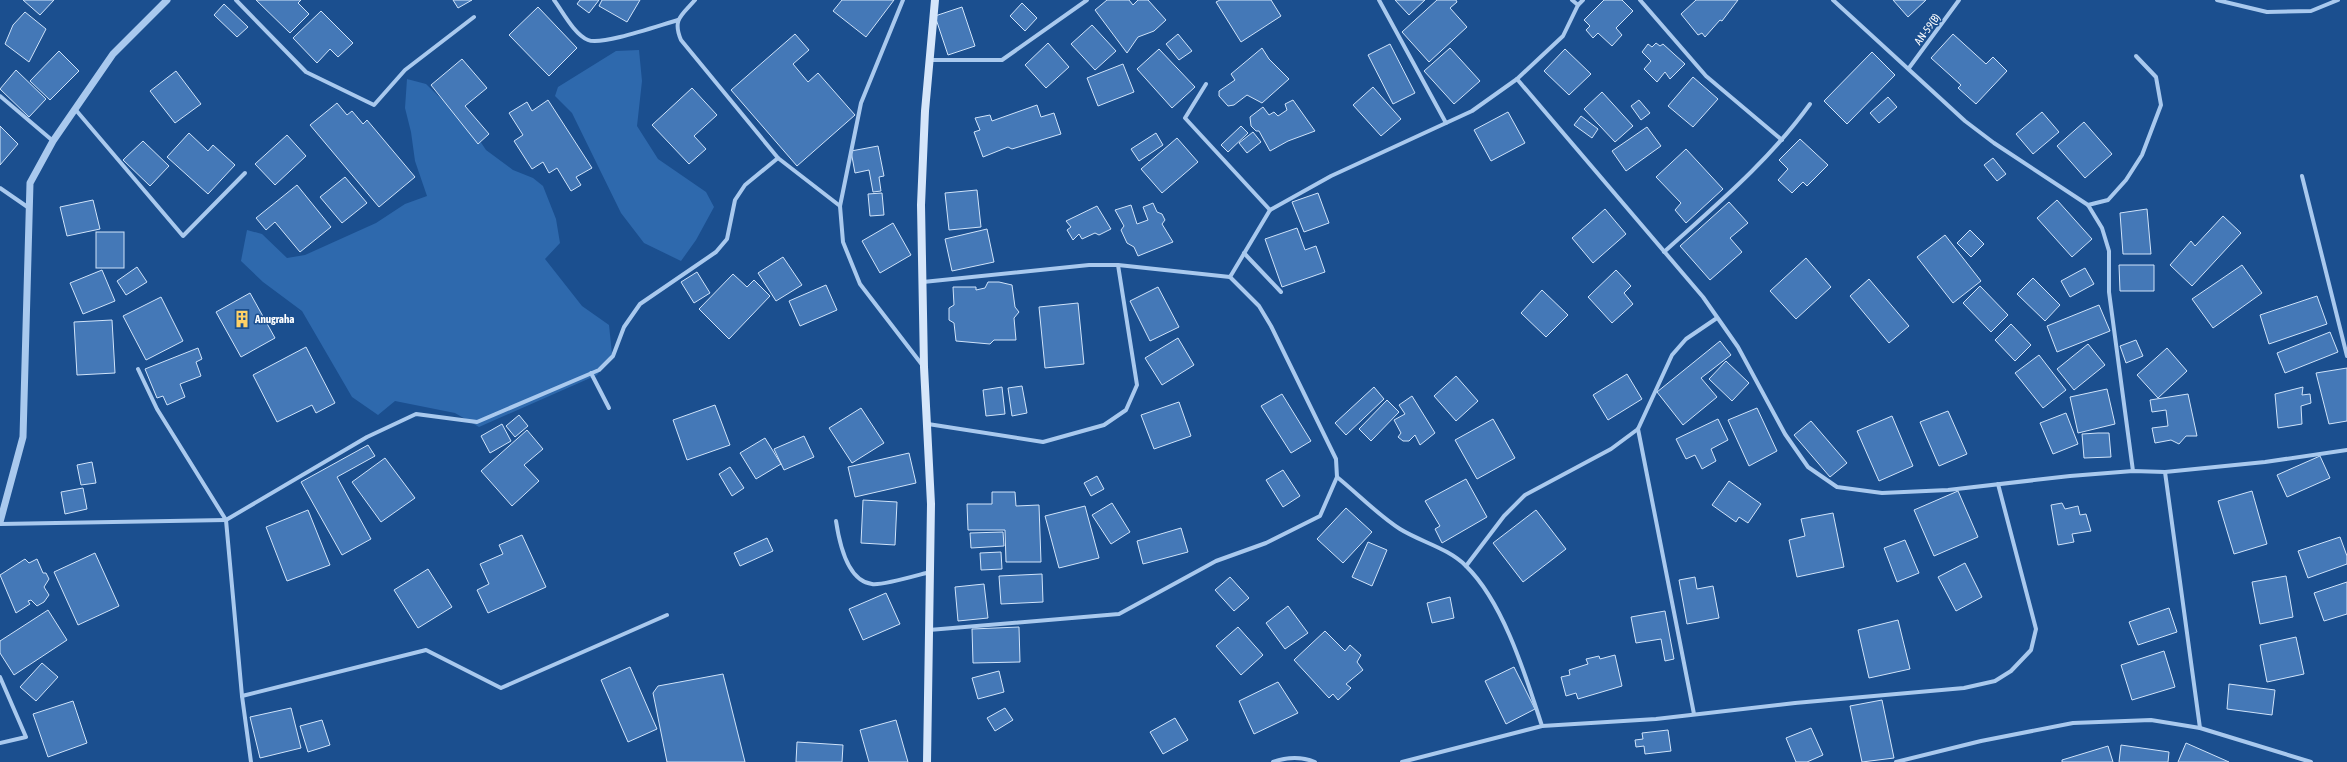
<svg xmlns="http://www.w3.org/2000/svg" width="2347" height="762" viewBox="0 0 2347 762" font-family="'Asap Condensed',sans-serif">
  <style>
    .green { fill: #2e69ad }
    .building { fill: #4478b7; stroke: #cfe3fa }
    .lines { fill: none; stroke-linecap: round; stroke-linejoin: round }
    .minor { stroke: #a9c9ee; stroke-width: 4 }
    .tertiary { stroke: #a9c9ee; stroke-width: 7 }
    .secondary { stroke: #d6e6fa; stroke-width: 8 }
    .labels { text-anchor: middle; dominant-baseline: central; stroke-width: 3; stroke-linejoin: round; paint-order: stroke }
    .street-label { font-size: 11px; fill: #fff; stroke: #1b4f8f }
    .poi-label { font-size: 11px; font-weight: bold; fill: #fff; stroke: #1b4f8f; text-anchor: start }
  </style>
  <rect width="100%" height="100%" fill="#1b4f8f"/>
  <!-- green -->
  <g class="green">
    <polygon points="639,50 642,81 637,126 658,159 706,192 714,207 696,240 681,261 644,243 621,213 572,113 555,96 558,87 616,51"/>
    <polygon points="407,79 426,84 472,129 486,150 513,170 533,178 543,186 556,219 560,243 545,259 582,306 609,325 612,354 597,375 479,427 455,413 395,401 378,415 352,397 302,311 263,282 241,261 247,230 262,234 287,258 305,255 376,223 405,204 427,196 415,161 411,132 405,108"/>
  </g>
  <!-- building -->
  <g class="building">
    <polygon points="23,0 54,0 40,15"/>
    <polygon points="256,0 301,0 298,3 309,14 290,33"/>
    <polygon points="453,0 472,0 458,8"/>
    <polygon points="580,0 599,0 589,13 577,4"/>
    <polygon points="602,0 640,0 627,22 599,6"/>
    <polygon points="842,0 894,0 866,37 833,11"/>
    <polygon points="1107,0 1129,0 1133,5 1138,0 1148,0 1166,20 1154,31 1138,37 1127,53 1095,10"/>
    <polygon points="1220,0 1271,0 1281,16 1241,42 1216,2"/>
    <polygon points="1395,0 1425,0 1409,15"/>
    <polygon points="1437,0 1456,0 1457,2 1450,8 1467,27 1429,62 1402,32"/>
    <polygon points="1604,0 1622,0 1633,11 1616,28 1622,35 1612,46 1598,33 1593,38 1586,30 1590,26 1584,20"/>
    <polygon points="1696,0 1738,0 1722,21 1720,20 1705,37 1702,33 1698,35 1681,14"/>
    <polygon points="1893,0 1926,0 1908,17"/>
    <polygon points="1022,3 1037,18 1025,31 1010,16"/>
    <polygon points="224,4 248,27 237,37 214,15"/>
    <polygon points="538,7 577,48 549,76 509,35"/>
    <polygon points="962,7 975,46 948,55 935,16"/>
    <polygon points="321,11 353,43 338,57 330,49 317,63 293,38"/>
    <polygon points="25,12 46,29 29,62 5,44 13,25"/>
    <polygon points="1092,25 1116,51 1095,70 1071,44"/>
    <polygon points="795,34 809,50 793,64 808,82 818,73 855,115 797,166 731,90"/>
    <polygon points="1178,34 1192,51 1179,60 1166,44"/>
    <polygon points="1953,34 1986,64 1993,57 2007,71 1976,104 1958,88 1961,85 1931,58"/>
    <polygon points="1048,43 1069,67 1046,88 1025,65"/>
    <polygon points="1656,43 1660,46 1663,44 1685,64 1670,79 1665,72 1657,82 1644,69 1651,61 1642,52 1648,44 1652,47"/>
    <polygon points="1390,44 1415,93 1393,104 1368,55"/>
    <polygon points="1262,48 1269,59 1289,79 1262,103 1247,95 1234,105 1228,106 1219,96 1219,91 1235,80 1231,74"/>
    <polygon points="1450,48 1480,81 1454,104 1424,71"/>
    <polygon points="1159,49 1195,87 1172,108 1137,69"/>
    <polygon points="1565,49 1591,74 1569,95 1544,71"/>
    <polygon points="59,51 79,71 50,100 30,81"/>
    <polygon points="1872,52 1895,75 1847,124 1824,101"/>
    <polygon points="462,59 487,88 465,106 489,134 478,144 431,85"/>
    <polygon points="1123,64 1134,92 1098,106 1087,78"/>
    <polygon points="16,70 46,99 29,117 0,89"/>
    <polygon points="176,71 201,104 175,123 150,91"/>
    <polygon points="1693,77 1718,99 1693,127 1668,106"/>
    <polygon points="1373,87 1401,119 1381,136 1353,105"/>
    <polygon points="692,88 717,115 694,136 706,149 689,164 652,125"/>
    <polygon points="1602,92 1633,126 1615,142 1584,109"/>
    <polygon points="1888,97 1897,107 1879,123 1870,113"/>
    <polygon points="548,100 592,168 576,177 581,185 571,191 557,168 549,173 543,162 532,169 514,141 523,135 509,113 527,102 532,111"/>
    <polygon points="1293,100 1315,131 1288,141 1270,151 1259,131 1256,131 1251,126 1250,117 1263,107 1269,115 1274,112 1278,116 1287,110 1285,104"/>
    <polygon points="1639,100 1650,113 1641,120 1631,106"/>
    <polygon points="337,103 347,115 352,111 363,124 367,120 415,177 379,207 310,125"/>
    <polygon points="1037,105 1041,117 1054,113 1061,134 1012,149 1008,147 983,157 974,132 980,130 975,118 990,115 992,121"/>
    <polygon points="1508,112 1525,143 1491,161 1474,130"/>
    <polygon points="2042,112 2059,132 2033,154 2016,134"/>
    <polygon points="1581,116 1598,129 1592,138 1574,125"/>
    <polygon points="2084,122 2112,154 2085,178 2057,146"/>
    <polygon points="0,126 18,144 0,165"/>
    <polygon points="1241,126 1248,133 1228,152 1221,145"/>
    <polygon points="1647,127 1661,146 1626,171 1612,151"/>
    <polygon points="1253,132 1261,142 1247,153 1239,143"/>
    <polygon points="189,133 208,151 213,145 235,165 208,194 167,157"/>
    <polygon points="1156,133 1163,145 1139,161 1131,149"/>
    <polygon points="287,135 306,156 275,185 255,164"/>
    <polygon points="1177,138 1198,162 1162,193 1141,169"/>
    <polygon points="1800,139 1828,165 1807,186 1803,182 1792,193 1778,180 1788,169 1779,160"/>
    <polygon points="143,141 169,166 150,186 123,160"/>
    <polygon points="878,146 884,176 879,177 881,191 873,192 869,170 855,173 851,151"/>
    <polygon points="1686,149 1723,189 1686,223 1675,210 1681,203 1656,177"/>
    <polygon points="1993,158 2006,174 1997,181 1984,165"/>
    <polygon points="345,177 367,203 342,223 320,197"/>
    <polygon points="297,185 331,227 300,252 275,222 266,230 256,218"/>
    <polygon points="977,190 981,227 949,230 945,193"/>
    <polygon points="882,193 884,215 870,216 868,194"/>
    <polygon points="1318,193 1329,223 1304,232 1292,202"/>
    <polygon points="93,200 100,229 67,236 60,207"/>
    <polygon points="2057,200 2092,239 2072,257 2037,218"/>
    <polygon points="1729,202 1748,223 1730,238 1742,252 1710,280 1680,246"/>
    <polygon points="1153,203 1157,212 1162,214 1165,220 1162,224 1173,242 1138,256 1134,247 1127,243 1121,230 1124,226 1115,210 1131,205 1137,224 1148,220 1143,207"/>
    <polygon points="1097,206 1111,229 1099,235 1095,233 1082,239 1079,234 1073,240 1067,230 1071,227 1066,221"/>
    <polygon points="1605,209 1626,234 1593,263 1572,238"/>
    <polygon points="2147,209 2151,254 2123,254 2120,213"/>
    <polygon points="2223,216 2241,233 2192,286 2170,265 2191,241 2195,246"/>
    <polygon points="893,223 911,255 880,273 862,241"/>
    <polygon points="1297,228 1305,250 1316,246 1325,272 1282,287 1265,239"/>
    <polygon points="987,229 994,262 952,271 945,239"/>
    <polygon points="1970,230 1984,244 1971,257 1957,243"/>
    <rect x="96" y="232" width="28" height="36"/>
    <polygon points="1945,235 1981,281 1953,303 1917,257"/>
    <polygon points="783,257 802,285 776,301 758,273"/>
    <polygon points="1806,258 1831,287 1796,319 1770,291"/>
    <polygon points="2119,265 2154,265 2154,291 2120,291"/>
    <polygon points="2242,265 2262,293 2213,328 2192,299"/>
    <polygon points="137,267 147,282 126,295 117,281"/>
    <polygon points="2085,268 2094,284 2070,297 2061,281"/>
    <polygon points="102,270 115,301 83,314 70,283"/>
    <polygon points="1616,270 1631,286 1624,293 1633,304 1612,323 1588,297"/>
    <polygon points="697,272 710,293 694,303 681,282"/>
    <polygon points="733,274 747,287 754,280 770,296 729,339 699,309"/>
    <polygon points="2033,278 2060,305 2045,321 2017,294"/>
    <polygon points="1869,279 1909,326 1889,343 1850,296"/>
    <polygon points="988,282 999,282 1012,285 1015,307 1019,312 1014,318 1016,340 994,340 990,344 956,341 954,323 949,320 949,308 954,305 953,287 976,287 976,290 985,288"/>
    <polygon points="826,285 837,310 800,326 789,301"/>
    <polygon points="1980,286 2008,315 1991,332 1963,303"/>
    <polygon points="1158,287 1179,327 1150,341 1130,301"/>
    <polygon points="1542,290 1568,315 1546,337 1521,313"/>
    <polygon points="250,293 275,338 241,357 216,312"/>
    <polygon points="2317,296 2327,324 2269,344 2260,315"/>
    <polygon points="161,297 183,341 146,360 123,316"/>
    <polygon points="1078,303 1084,364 1045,368 1039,307"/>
    <polygon points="2099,305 2110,331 2057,352 2047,326"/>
    <polygon points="112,320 115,373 77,375 74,322"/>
    <polygon points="2011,324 2031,345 2015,361 1995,340"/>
    <polygon points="2330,332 2338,352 2285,373 2277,353"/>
    <polygon points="1178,338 1194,365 1162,385 1145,358"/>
    <polygon points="2136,340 2143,356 2126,363 2120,346"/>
    <polygon points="1720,341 1731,355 1701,378 1717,397 1683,425 1657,392"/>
    <polygon points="2088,344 2105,365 2074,390 2057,369"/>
    <polygon points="306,347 335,403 316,413 312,405 277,422 253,375"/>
    <polygon points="198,348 202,359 196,362 201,376 180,384 185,397 167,405 163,396 157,398 145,369"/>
    <polygon points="2167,348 2187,371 2158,398 2137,375"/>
    <polygon points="2039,355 2066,390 2043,408 2015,373"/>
    <polygon points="1726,361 1749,383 1732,401 1709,379"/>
    <polygon points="2347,368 2347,421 2329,424 2316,373"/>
    <polygon points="1627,374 1642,399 1608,420 1593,395"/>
    <polygon points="1456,376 1478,401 1456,421 1434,396"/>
    <polygon points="1022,386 1027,413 1012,416 1008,388"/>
    <polygon points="1002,387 1005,414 986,416 983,390"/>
    <polygon points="1374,387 1384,399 1346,435 1335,423"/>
    <polygon points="2303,387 2302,395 2310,394 2311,403 2301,406 2302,424 2278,428 2275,394"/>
    <polygon points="2107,389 2115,424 2078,433 2070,397"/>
    <polygon points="1282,394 1311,441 1291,453 1261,406"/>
    <polygon points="2188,394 2197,436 2186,436 2179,444 2171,440 2155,443 2152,428 2168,426 2166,410 2152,412 2150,400"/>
    <polygon points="1412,396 1435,433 1420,445 1415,435 1409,441 1403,441 1398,437 1401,433 1394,420 1405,414 1399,405"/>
    <polygon points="1387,400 1399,412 1371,441 1359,429"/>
    <polygon points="1179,402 1191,436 1154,449 1141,415"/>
    <polygon points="715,405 730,445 687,460 673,420"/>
    <polygon points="861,408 884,443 852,463 829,428"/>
    <polygon points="1757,408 1777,451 1749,466 1728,420"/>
    <polygon points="1948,411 1967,454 1939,466 1920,422"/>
    <polygon points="2066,413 2078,444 2053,454 2040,423"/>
    <polygon points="519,415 528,426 515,437 506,426"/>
    <polygon points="1892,416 1913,466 1879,481 1857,431"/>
    <polygon points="1493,419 1515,458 1477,479 1455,440"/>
    <polygon points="1718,419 1728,440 1711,449 1716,461 1702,469 1695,455 1686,459 1676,439"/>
    <polygon points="1811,421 1847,463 1830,477 1794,435"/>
    <polygon points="502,424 511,441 490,453 481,436"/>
    <polygon points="527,430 543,449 524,465 539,481 512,506 481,471"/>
    <polygon points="2098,433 2109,433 2111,457 2084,458 2082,434"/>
    <polygon points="804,436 814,457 784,470 774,449"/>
    <polygon points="765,438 781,464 756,479 740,453"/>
    <polygon points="368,445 375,456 337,477 371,539 342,555 301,482"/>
    <polygon points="909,453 916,483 855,497 848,467"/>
    <polygon points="2320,456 2330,478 2287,497 2277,475"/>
    <polygon points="385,458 415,498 381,522 352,482"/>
    <polygon points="92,462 96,483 81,485 77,465"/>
    <polygon points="730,467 744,488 732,496 719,474"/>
    <polygon points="1283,470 1300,496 1283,507 1266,480"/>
    <polygon points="1097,476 1104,489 1091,496 1084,483"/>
    <polygon points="1466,479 1487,517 1442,543 1435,529 1440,526 1425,501"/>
    <polygon points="1729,481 1761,504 1748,523 1739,517 1736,522 1712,505"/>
    <polygon points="83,488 87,509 65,514 61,492"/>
    <polygon points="1958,491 1978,537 1934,556 1914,510"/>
    <polygon points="2252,491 2267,544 2234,554 2218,501"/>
    <polygon points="992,492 1015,492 1016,506 1039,505 1041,562 1006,562 1005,530 968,530 967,504 992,504"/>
    <polygon points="863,500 897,502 895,545 861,543"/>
    <polygon points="1112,503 1130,532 1111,544 1092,515"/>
    <polygon points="2062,503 2065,509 2078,506 2080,515 2086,514 2091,531 2072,534 2074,542 2058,545 2051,505"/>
    <polygon points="1085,506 1099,558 1059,568 1045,516"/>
    <polygon points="1346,508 1372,532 1343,563 1317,539"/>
    <polygon points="308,510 330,565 287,581 266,527"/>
    <polygon points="1536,510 1566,549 1523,582 1493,543"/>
    <polygon points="1833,513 1844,567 1797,577 1789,540 1805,536 1801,519"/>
    <polygon points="1181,528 1188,552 1143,564 1137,541"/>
    <polygon points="1003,532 1004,546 971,548 970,533"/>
    <polygon points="522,535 546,587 488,613 477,590 489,584 480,564 503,554 499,545"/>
    <polygon points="2340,537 2347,556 2347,564 2308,578 2298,551"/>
    <polygon points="767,538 773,551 740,566 734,553"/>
    <polygon points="1905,540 1919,573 1897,582 1884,548"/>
    <polygon points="1368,542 1387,550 1372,586 1352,577"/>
    <polygon points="1001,552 1002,569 981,570 980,553"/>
    <polygon points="95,553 119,606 78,625 54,572"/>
    <polygon points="25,559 29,563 37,559 43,573 46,573 49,579 44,587 49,595 44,602 37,606 31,600 28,601 30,604 16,613 0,575"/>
    <polygon points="1965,563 1982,597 1956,611 1938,577"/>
    <polygon points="428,569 452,607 418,628 394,590"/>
    <polygon points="1042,574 1043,602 1001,604 999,576"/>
    <polygon points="2286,576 2293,617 2260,624 2252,582"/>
    <polygon points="1230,577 1249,598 1234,611 1215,590"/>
    <polygon points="1695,577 1697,589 1713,586 1719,618 1687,624 1679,580"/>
    <polygon points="2347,582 2347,614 2324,621 2314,593"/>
    <polygon points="984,584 988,618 958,621 955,587"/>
    <polygon points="886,593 900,624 863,640 849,609"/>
    <polygon points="1450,597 1454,618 1432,623 1427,603"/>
    <polygon points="1288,606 1308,633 1285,649 1266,623"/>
    <polygon points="2169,608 2177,632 2138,645 2129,622"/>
    <polygon points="48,610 67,640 14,675 0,653 0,641"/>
    <polygon points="1665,611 1674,659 1665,661 1661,639 1636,643 1631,617"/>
    <polygon points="1898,620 1910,669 1869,678 1858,630"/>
    <polygon points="1019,627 1020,662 973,663 972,629"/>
    <polygon points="1238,627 1263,655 1241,675 1216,646"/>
    <polygon points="1325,631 1345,651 1350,645 1361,655 1357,662 1363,670 1346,684 1351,688 1338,700 1333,694 1329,698 1294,660"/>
    <polygon points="2296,637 2304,674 2267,682 2260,645"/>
    <polygon points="2164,651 2175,687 2132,700 2121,665"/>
    <polygon points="1615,655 1622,686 1578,699 1576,693 1566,696 1561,677 1570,675 1569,670 1588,664 1586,659 1599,656 1600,659"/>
    <polygon points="42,663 58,677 36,701 20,687"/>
    <polygon points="630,667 657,729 628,742 601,680"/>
    <polygon points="1514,667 1535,709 1506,724 1485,681"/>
    <polygon points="999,671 1004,692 978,699 972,678"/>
    <polygon points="723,674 745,762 667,762 653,693 658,686"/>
    <polygon points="1278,682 1298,713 1254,734 1239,701"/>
    <polygon points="2229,684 2275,690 2272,715 2227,709"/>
    <polygon points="1882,700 1894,758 1862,762 1850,706"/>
    <polygon points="73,701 87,743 48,757 33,714"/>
    <polygon points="291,708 301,748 260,758 250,717"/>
    <polygon points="1005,708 1013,720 995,731 987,718"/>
    <polygon points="1175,718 1188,740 1163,754 1150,732"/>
    <polygon points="322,720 330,745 308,752 300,726"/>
    <polygon points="896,720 908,762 869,762 860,730"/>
    <polygon points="1811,728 1823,755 1807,762 1796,762 1786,738"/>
    <polygon points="1668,730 1671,751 1645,754 1644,746 1636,747 1635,740 1643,739 1642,733"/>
    <polygon points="797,742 843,745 842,762 796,762"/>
    <polygon points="2186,743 2229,762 2178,762"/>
    <polygon points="2121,745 2169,752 2168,762 2119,762"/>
    <polygon points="2108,746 2113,762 2062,762 2062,760"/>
  </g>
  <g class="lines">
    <!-- minor -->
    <g class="minor">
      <polyline points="236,0 306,72 374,105 405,70 474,17"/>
      <path d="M 554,0 C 563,12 574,34 588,40 C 601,46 660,25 678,20"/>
      <path d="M 695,0 C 682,15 672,19 681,40 L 778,158 L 840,206 L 843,242 L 860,284 L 923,366"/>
      <polyline points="1379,0 1446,123"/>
      <polyline points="1572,0 1578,5"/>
      <polyline points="1640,0 1706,76 1782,140"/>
      <polyline points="1833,0 1965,121 1994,143 2088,205 2102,228 2109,251 2109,292 2133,471"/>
      <polyline points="2217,0 2267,12 2311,11 2338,0"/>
      <polyline points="930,60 1002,60 1087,0"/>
      <polyline points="1909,68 1959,0"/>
      <polyline points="1517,79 1703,297 1738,347 1785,434 1808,467 1837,487 1882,493 1948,490 2070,476 2133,471 2165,472 2265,462 2347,450"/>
      <polyline points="1206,84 1185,118 1270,210"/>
      <polyline points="0,96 53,141"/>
      <polyline points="75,109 183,236 245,173"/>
      <polyline points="2302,176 2347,356"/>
      <polyline points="0,188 29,208"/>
      <polyline points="2088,205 2108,200 2126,180 2142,155 2161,105 2156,77 2136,56"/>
      <polyline points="840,206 861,103 903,0"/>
      <path d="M 1664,252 C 1716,205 1769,161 1810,104"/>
      <polyline points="1244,253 1281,292"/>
      <polyline points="923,282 1089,265 1118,265 1230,277 1270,210 1331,176 1472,111 1517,79 1563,36 1578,5 1583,0"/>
      <polyline points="138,369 157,409 226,520"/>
      <polyline points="591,373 609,408"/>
      <polyline points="928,424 1043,442 1104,425 1126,410 1137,385 1118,265"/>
      <polyline points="1638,429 1694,714"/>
      <polyline points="2165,472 2200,728"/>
      <path d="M 1337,477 C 1358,494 1378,515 1400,529 C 1421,542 1448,548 1466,566 C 1504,603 1526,677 1542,726 L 1402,762"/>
      <path d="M 836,521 C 839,541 847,581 872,584 C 881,586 918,575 930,572"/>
      <polyline points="0,524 226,520"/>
      <polyline points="1466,566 1504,516 1525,495 1611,449 1638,429 1672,355 1686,339 1717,318"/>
      <polyline points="667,615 501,688 426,650 242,696 226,520 367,437 416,414 477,422 599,370 613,356 624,327 640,304 716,252 727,239 735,200 745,185 778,158"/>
      <polyline points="929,630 1119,614 1216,561 1266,543 1320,516 1337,477 1336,459 1271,326 1259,306 1230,277"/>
      <polyline points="0,677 26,737 0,743"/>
      <polyline points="242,696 251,762"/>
      <polyline points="1542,726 1656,719 1795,703 1964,688 1995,681 2011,671 2031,650 2036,629 1998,484"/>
      <path d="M 1273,762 C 1287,757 1300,756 1315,762"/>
      <polyline points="1896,762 1981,741 2073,723 2151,720 2200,728 2311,762"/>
    </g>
    <!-- tertiary -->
    <polyline class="tertiary" points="0,522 23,437 30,183 53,141 113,54 167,0"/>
    <!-- secondary -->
    <polyline class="secondary" points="927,762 931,504 924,367 921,205 925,111 935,0"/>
  </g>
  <!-- icons -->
  <defs>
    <g id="building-bare" transform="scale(1.38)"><path d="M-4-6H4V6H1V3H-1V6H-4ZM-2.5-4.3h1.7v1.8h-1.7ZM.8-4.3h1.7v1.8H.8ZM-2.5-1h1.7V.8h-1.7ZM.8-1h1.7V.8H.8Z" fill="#ffd166" stroke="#1b4f8f" stroke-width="2.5" paint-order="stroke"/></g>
  </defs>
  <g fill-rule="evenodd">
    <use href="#building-bare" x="242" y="319"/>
  </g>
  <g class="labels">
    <!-- street labels -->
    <g class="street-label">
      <text transform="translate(1927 29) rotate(-54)">AN-59(B)</text>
    </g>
    <!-- poi labels -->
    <g class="poi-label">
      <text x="255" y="319">Anugraha</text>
    </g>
  </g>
</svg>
